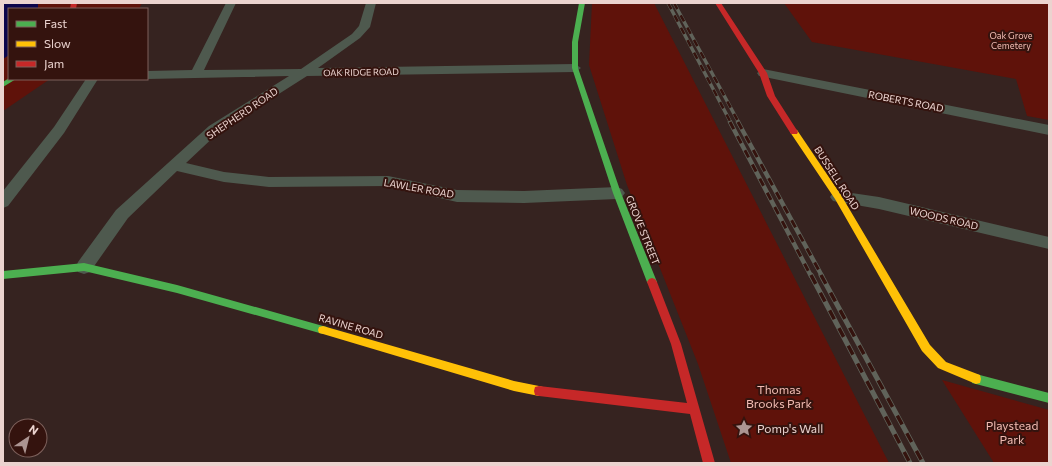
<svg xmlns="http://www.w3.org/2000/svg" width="1052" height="466" viewBox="0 0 1052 466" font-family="Commissioner,sans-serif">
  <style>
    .green { fill: #5f120a }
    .water { fill: #0c054c }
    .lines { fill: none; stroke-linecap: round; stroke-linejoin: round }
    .street { fill: #4e594e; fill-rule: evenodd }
    .fast { fill: #4caf50; fill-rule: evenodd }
    .slow { fill: #ffc107; fill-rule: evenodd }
    .jam { fill: #c62828; fill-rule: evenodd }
    .rail-far2-casing { stroke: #60635a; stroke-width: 3.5 }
    .rail-far1-casing { stroke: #60635a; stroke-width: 4.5 }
    .rail-casing { stroke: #60635a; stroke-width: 5 }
    .rail-far2 { stroke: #34130e; stroke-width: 2.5; stroke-dasharray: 7; stroke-linecap: butt }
    .rail-far1 { stroke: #34130e; stroke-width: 3; stroke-dasharray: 8; stroke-linecap: butt }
    .rail { stroke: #34130e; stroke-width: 3.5; stroke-dasharray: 10; stroke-linecap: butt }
    .labels { text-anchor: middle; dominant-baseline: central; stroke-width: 4; stroke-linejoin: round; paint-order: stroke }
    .far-park-label { font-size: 9px; fill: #f2bcb3; stroke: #34130e }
    .far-street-label { font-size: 9px; fill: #ebd3cf; stroke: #34130e }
    .street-label { font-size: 10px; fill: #ebd3cf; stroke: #34130e }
    .near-park-label { font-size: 12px; fill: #f2bcb3; stroke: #34130e }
    .near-poi-label { font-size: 12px; fill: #ebd3cf; stroke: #34130e; text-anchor: start }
  </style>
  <rect width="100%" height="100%" fill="#362320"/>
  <!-- green -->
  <g class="green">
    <polygon points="38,3 142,3 139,9 38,9"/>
    <polygon points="592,3 654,3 889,463 731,463 698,364 627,185 589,65"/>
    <polygon points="784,3 1049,3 1049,120 1027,116 1016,79 812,42"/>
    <polygon points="9,55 9,79 50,79 3,111 3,59"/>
    <polygon points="942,380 1049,410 1049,463 994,463"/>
  </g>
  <!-- water -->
  <polygon class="water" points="3,3 38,3 38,9 9,9 9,55 3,59"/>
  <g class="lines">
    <!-- street -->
    <g class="street">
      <polygon points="226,3 236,3 204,70 301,69 352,34 359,26 366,3 376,3 370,27 360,38 318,68 575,64 581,68 575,72 307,76 219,132 186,163 224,172 269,177 388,176 457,190 524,191 617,187 622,189 625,193 622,197 617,199 524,203 457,202 388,186 269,187 224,182 177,171 128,218 90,272 84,274 78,272 76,267 78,262 116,210 209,126 289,76 147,79 147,71 192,70"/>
      <polygon points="763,69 1049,125 1049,135 759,76 757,73"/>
      <polygon points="86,79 98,79 64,133 8,206 3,208 3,191 54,127"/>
      <polygon points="838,191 879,197 1049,237 1049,249 879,209 833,201 830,197 833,193"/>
    </g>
    <!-- fast -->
    <g class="fast">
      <polygon points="579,3 585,3 578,42 578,68 621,193 657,282 655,285 652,286 649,285 647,282 613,193 572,68 572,42"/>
      <polygon points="9,78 9,79 16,79 3,87 3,82"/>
      <polygon points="84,263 177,285 323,326 327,327 328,330 327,333 323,334 177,293 84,271 3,279 3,271"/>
      <polygon points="976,374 1049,393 1049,403 972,383 971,379 972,375"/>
    </g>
    <!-- slow -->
    <g class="slow">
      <polygon points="794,129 797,130 841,195 930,345 946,362 980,375 981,379 980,383 976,384 938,368 922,351 835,199 790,132"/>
      <polygon points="323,326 514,381 539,386 543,387 544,391 543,395 539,396 514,391 323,334 319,333 318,330 319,327"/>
    </g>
    <!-- jam -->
    <g class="jam">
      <polygon points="71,3 77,3 76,9 70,9"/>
      <polygon points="715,3 721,3 767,73 775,96 798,132 797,134 791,134 767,96 759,73"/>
      <polygon points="652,278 655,279 657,282 681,344 715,463 703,463 690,414 539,396 535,395 534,391 535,387 539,386 687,403 671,344 647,282 649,279"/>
    </g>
    <!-- rail-far2 casing -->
    <g class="rail-far2-casing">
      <g id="rail-far2">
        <polyline points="668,3 731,123"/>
        <polyline points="674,3 739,123"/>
      </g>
    </g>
    <!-- rail-far1 casing -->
    <g class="rail-far1-casing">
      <g id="rail-far1">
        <polyline points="730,122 811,276"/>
        <polyline points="738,122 822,276"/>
      </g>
    </g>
    <!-- rail casing -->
    <g class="rail-casing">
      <g id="rail">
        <polyline points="811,275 910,463"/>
        <polyline points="821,275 923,463"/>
      </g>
    </g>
    <!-- rail-far2 -->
    <use href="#rail-far2" class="rail-far2"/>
    <!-- rail-far1 -->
    <use href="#rail-far1" class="rail-far1"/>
    <!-- rail -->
    <use href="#rail" class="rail"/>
  </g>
  <!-- icons -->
  <defs>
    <g id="sight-bare" transform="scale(1.38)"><path d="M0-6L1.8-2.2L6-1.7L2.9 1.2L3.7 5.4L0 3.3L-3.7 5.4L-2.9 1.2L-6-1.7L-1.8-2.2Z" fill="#ac9592" stroke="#34130e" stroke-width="2.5" paint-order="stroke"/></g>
  </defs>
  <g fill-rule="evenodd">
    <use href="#sight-bare" x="744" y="428"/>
  </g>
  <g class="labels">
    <!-- far-park labels -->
    <g class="far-park-label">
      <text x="1011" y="35">Oak Grove<tspan x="1011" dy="10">Cemetery</tspan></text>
    </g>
    <!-- far-street labels -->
    <g class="far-street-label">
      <text transform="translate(361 72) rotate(-1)">OAK RIDGE ROAD</text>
    </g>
    <!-- street labels -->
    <g class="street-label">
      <text transform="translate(906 101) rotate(11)">ROBERTS ROAD</text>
      <text transform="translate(242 113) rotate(-34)">SHEPHERD ROAD</text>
      <text transform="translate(837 178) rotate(57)">BUSSELL ROAD</text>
      <text transform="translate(419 188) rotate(10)">LAWLER ROAD</text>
      <text transform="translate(944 218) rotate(13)">WOODS ROAD</text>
      <text transform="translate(643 230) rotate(68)">GROVE STREET</text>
      <text transform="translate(351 326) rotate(16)">RAVINE ROAD</text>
    </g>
    <!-- near-park labels -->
    <g class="near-park-label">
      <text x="779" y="389">Thomas<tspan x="779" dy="14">Brooks Park</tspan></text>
      <text x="1012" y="425">Playstead<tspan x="1012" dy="14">Park</tspan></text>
    </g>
    <!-- near-poi labels -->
    <g class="near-poi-label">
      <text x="757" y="428">Pomp's Wall</text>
    </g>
  </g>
  <!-- border -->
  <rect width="1052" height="466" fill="none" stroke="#ebd3cf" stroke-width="8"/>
  <!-- legend -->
  <rect x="8" y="8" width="140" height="72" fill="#34130e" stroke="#7d605b"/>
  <rect x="16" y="21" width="20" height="6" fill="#4caf50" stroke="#7d605b"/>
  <text x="44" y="28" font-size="12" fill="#ebd3cf">Fast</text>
  <rect x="16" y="41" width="20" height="6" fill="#ffc107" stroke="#7d605b"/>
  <text x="44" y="48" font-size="12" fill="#ebd3cf">Slow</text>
  <rect x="16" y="61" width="20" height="6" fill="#c62828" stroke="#7d605b"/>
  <text x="44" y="68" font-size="12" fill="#ebd3cf">Jam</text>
  <!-- north arrow -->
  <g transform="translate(28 438) rotate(35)"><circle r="19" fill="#34130e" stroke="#7d605b"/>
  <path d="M0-3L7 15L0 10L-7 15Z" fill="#ac9592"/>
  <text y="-6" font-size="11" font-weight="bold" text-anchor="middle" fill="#ebd3cf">N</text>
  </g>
</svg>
